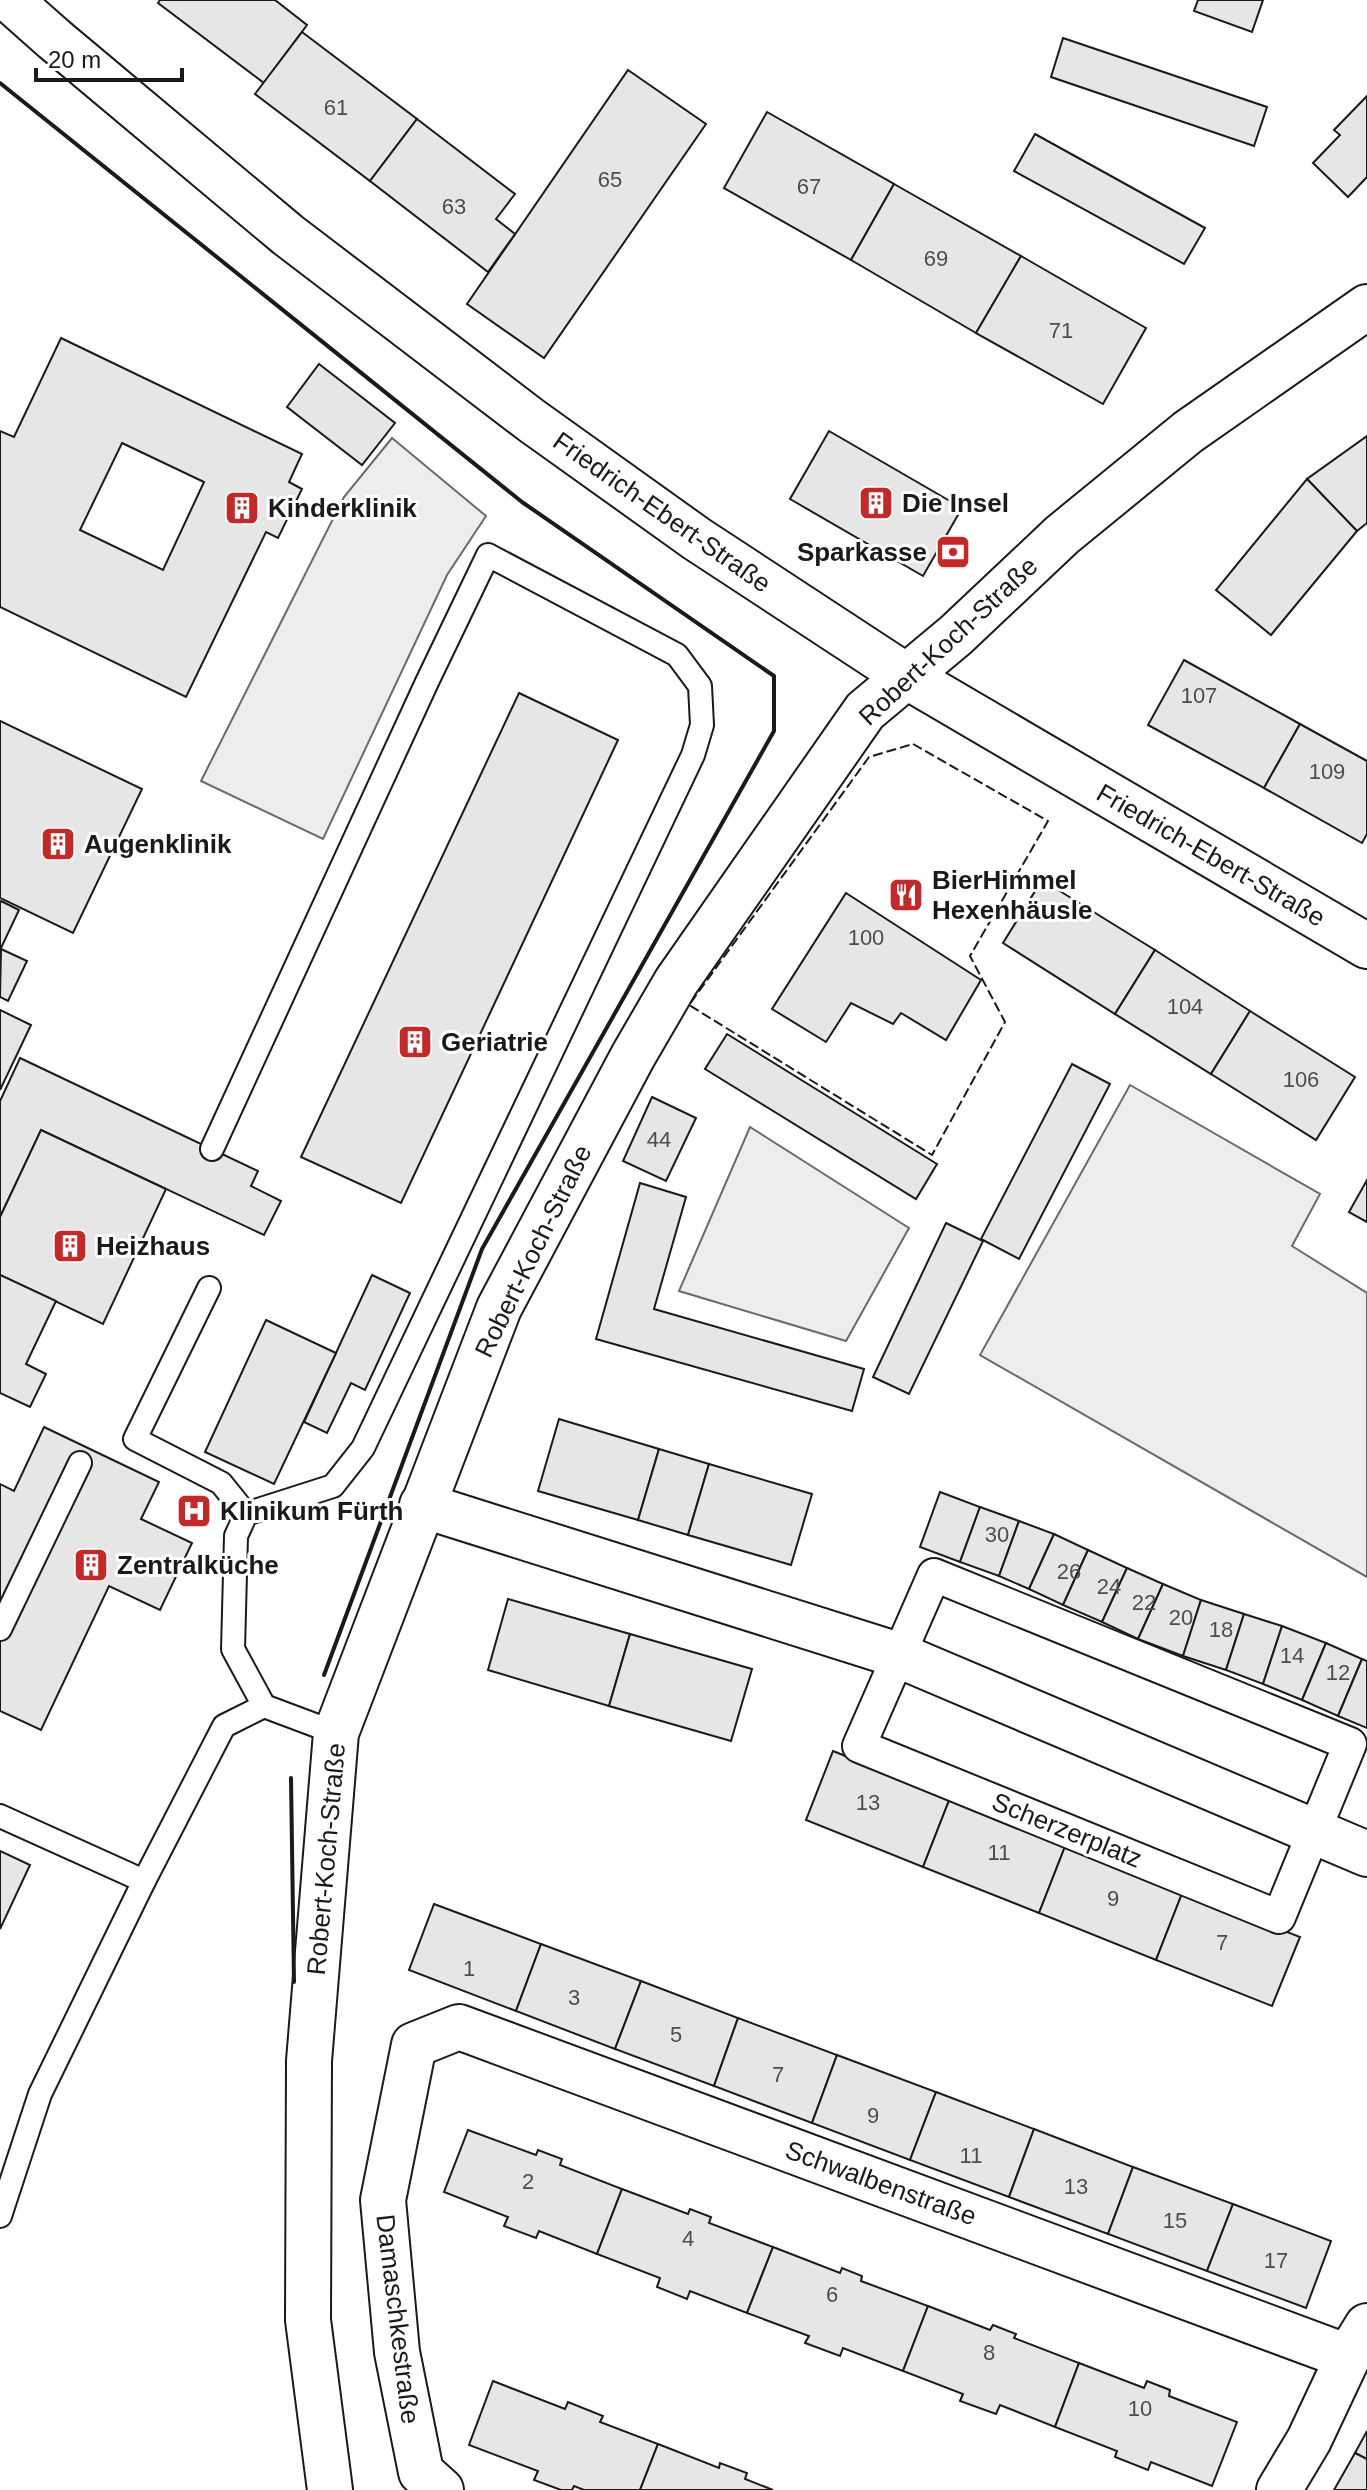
<svg xmlns="http://www.w3.org/2000/svg" width="1367" height="2490" viewBox="0 0 1367 2490" font-family="Arial,sans-serif">
  <style>
    .built { fill: #ededed; stroke: #6a6a6a; stroke-width: 2 }
    .building { fill: #e6e6e6; stroke: #1a1a1a; stroke-width: 2; fill-rule: evenodd }
    .lines { fill: none; stroke-linecap: round; stroke-linejoin: round }
    .service-casing { stroke: #1a1a1a; stroke-width: 26 }
    .pedestrian-casing { stroke: #1a1a1a; stroke-width: 36 }
    .minor-casing { stroke: #1a1a1a; stroke-width: 48 }
    .tertiary-casing { stroke: #1a1a1a; stroke-width: 48 }
    .service { stroke: #fff; stroke-width: 22 }
    .pedestrian { stroke: #fff; stroke-width: 32 }
    .minor { stroke: #fff; stroke-width: 44 }
    .tertiary { stroke: #fff; stroke-width: 44 }
    .fence { stroke: #1a1a1a; stroke-width: 2; stroke-dasharray: 10 4; stroke-linecap: butt }
    .wall { stroke: #1a1a1a; stroke-width: 4 }
    .labels { text-anchor: middle; dominant-baseline: central; stroke-width: 6; stroke-linejoin: round; paint-order: stroke }
    .number-label { font-size: 22px; fill: #4d4d4d }
    .poi-label { font-size: 26px; font-weight: bold; fill: #1a1a1a; stroke: #fff; text-anchor: start }
    .street-label { font-size: 26px; fill: #1a1a1a; stroke: #fff }
  </style>
  <rect width="100%" height="100%" fill="#fff"/>
  <!-- built -->
  <g class="built">
    <polygon points="392,438 486,516 447,575 323,839 201,781 344,497"/>
    <polygon points="1130,1085 1320,1194 1292,1246 1367,1293 1367,1577 980,1355"/>
    <polygon points="750,1127 909,1228 846,1341 679,1291"/>
  </g>
  <!-- building -->
  <g class="building">
    <polygon points="160,0 275,0 307,25 264,83 158,3"/>
    <polygon points="1198,0 1263,0 1252,32 1194,11"/>
    <polygon points="302,32 417,119 370,181 255,94"/>
    <polygon points="1063,38 1267,107 1254,146 1051,77"/>
    <polygon points="628,70 706,124 544,358 467,304"/>
    <polygon points="1367,96 1367,177 1348,197 1313,163 1340,135 1334,130"/>
    <polygon points="767,112 894,184 851,260 724,188"/>
    <polygon points="417,119 515,194 496,219 515,234 488,272 370,181"/>
    <polygon points="1035,134 1205,228 1184,264 1014,171"/>
    <polygon points="894,184 1021,256 976,333 851,260"/>
    <polygon points="1021,256 1146,328 1103,404 976,333"/>
    <path d="M 61,338 L 302,454 L 289,482 L 302,489 L 278,538 L 266,532 L 186,697 L 0,607 L 0,431 L 14,437 ZM 122,443 L 204,482 L 163,570 L 80,530 Z"/>
    <polygon points="319,364 395,423 362,465 287,407"/>
    <polygon points="829,431 962,508 923,576 790,499"/>
    <polygon points="1367,436 1367,523 1357,531 1307,479"/>
    <polygon points="1307,479 1357,531 1271,635 1216,590"/>
    <polygon points="950,541 965,550 956,563 941,554"/>
    <polygon points="1184,660 1300,724 1264,788 1148,725"/>
    <polygon points="519,693 618,740 401,1203 301,1157"/>
    <polygon points="0,721 142,789 73,933 0,898"/>
    <polygon points="1300,724 1367,761 1367,834 1362,843 1264,788"/>
    <polygon points="1042,880 1155,950 1115,1014 1003,943"/>
    <polygon points="846,893 981,980 946,1040 901,1013 893,1024 851,1003 826,1042 772,1009"/>
    <polygon points="1,901 19,910 0,950 0,903"/>
    <polygon points="1,949 27,961 8,1001 0,997"/>
    <polygon points="1155,950 1250,1011 1211,1074 1115,1014"/>
    <polygon points="0,1010 31,1025 0,1090"/>
    <polygon points="1250,1011 1355,1077 1316,1140 1211,1074"/>
    <polygon points="727,1034 937,1164 916,1199 705,1069"/>
    <polygon points="20,1058 258,1171 251,1186 281,1201 264,1235 41,1130 0,1217 0,1101"/>
    <polygon points="1072,1064 1110,1084 1019,1259 981,1239"/>
    <polygon points="652,1097 696,1118 666,1181 623,1161"/>
    <polygon points="41,1130 166,1189 103,1324 0,1275 0,1217"/>
    <polygon points="1367,1180 1367,1222 1349,1212"/>
    <polygon points="640,1183 686,1197 654,1309 864,1369 852,1411 596,1339"/>
    <polygon points="946,1223 983,1241 909,1394 873,1377"/>
    <polygon points="0,1275 56,1301 26,1364 46,1374 30,1407 0,1393"/>
    <polygon points="372,1275 410,1293 365,1390 351,1383 327,1433 304,1422"/>
    <polygon points="266,1320 336,1353 274,1484 205,1452"/>
    <polygon points="559,1419 659,1449 638,1520 538,1491"/>
    <polygon points="44,1427 159,1482 141,1519 192,1543 160,1610 109,1586 41,1730 0,1711 0,1484 14,1491"/>
    <polygon points="659,1449 709,1464 688,1535 638,1520"/>
    <polygon points="709,1464 812,1494 791,1565 688,1535"/>
    <polygon points="940,1492 980,1507 960,1562 920,1547"/>
    <polygon points="980,1507 1019,1521 999,1576 960,1562"/>
    <polygon points="1019,1521 1054,1534 1029,1589 999,1576"/>
    <polygon points="1054,1534 1088,1550 1063,1605 1029,1589"/>
    <polygon points="1088,1550 1127,1568 1102,1622 1063,1605"/>
    <polygon points="1127,1568 1163,1584 1138,1639 1102,1622"/>
    <polygon points="1163,1584 1201,1600 1183,1656 1138,1639"/>
    <polygon points="508,1599 630,1634 609,1706 488,1670"/>
    <polygon points="1201,1600 1244,1614 1226,1670 1183,1656"/>
    <polygon points="1244,1614 1282,1626 1263,1684 1226,1670"/>
    <polygon points="1282,1626 1326,1643 1302,1700 1263,1684"/>
    <polygon points="630,1634 752,1669 731,1741 609,1706"/>
    <polygon points="1326,1643 1362,1659 1338,1716 1302,1700"/>
    <polygon points="1362,1659 1367,1661 1367,1728 1338,1716"/>
    <polygon points="833,1751 950,1798 923,1867 806,1820"/>
    <polygon points="950,1798 1066,1844 1039,1913 923,1867"/>
    <polygon points="1066,1844 1183,1891 1156,1960 1039,1913"/>
    <polygon points="0,1851 30,1865 0,1929"/>
    <polygon points="1183,1891 1300,1937 1272,2006 1156,1960"/>
    <polygon points="434,1904 541,1944 516,2011 409,1970"/>
    <polygon points="541,1944 641,1981 615,2049 516,2011"/>
    <polygon points="641,1981 738,2018 714,2086 615,2049"/>
    <polygon points="738,2018 837,2055 812,2123 714,2086"/>
    <polygon points="837,2055 936,2092 910,2160 812,2123"/>
    <polygon points="936,2092 1034,2129 1009,2197 910,2160"/>
    <polygon points="1034,2129 1133,2167 1108,2234 1009,2197"/>
    <polygon points="468,2130 536,2155 538,2150 562,2159 560,2165 622,2189 597,2254 539,2231 536,2238 504,2226 508,2217 444,2192"/>
    <polygon points="1133,2167 1233,2204 1207,2271 1108,2234"/>
    <polygon points="622,2189 688,2214 690,2209 711,2217 709,2223 773,2247 747,2313 690,2291 687,2299 657,2287 660,2278 597,2254"/>
    <polygon points="1233,2204 1331,2241 1306,2308 1207,2271"/>
    <polygon points="773,2247 840,2273 842,2268 862,2276 861,2281 928,2306 903,2371 843,2348 840,2356 805,2343 809,2336 747,2313"/>
    <polygon points="928,2306 990,2330 993,2325 1016,2334 1014,2338 1079,2363 1055,2427 1000,2405 996,2414 960,2401 963,2394 903,2371"/>
    <polygon points="1079,2363 1144,2388 1147,2381 1170,2390 1169,2396 1237,2422 1212,2486 1151,2462 1148,2470 1115,2457 1117,2451 1055,2427"/>
    <polygon points="493,2381 565,2409 568,2402 603,2416 600,2422 658,2444 640,2490 584,2490 574,2486 572,2490 561,2490 534,2480 538,2471 469,2445"/>
    <polygon points="1367,2431 1367,2459 1355,2453"/>
    <polygon points="658,2444 719,2468 720,2463 747,2473 745,2479 773,2490 640,2490"/>
    <polygon points="1355,2453 1367,2459 1367,2490 1334,2490"/>
  </g>
  <g class="lines">
    <!-- service casing -->
    <g class="service-casing">
      <g id="service">
        <polyline points="212,1149 427,682 488,555 677,655 700,686 702,725 693,755 363,1448 333,1486 246,1514 236,1536 233,1649 264,1706"/>
        <polyline points="209,1288 135,1439 221,1483 246,1514"/>
        <polyline points="0,1629 80,1463"/>
        <polyline points="0,1816 144,1881"/>
        <polyline points="0,2216 40,2094 144,1881 224,1726 264,1706 336,1733"/>
      </g>
    </g>
    <!-- pedestrian casing -->
    <g class="pedestrian-casing">
      <polygon id="pedestrian" points="934,1575 1350,1744 1279,1917 859,1746"/>
    </g>
    <!-- minor casing -->
    <g class="minor-casing">
      <g id="minor">
        <polyline points="422,1505 898,1655 1367,1854"/>
        <polyline points="330,2490 308,2320 309,2061 336,1733 499,1308 633,1056 676,982 865,711 956,635 1062,535 1188,432 1367,307"/>
        <polyline points="441,2490 421,2472 397,2352 383,2200 414,2045 459,2027 1348,2357"/>
        <polyline points="1279,2490 1309,2440 1348,2357 1367,2326"/>
      </g>
    </g>
    <!-- tertiary casing -->
    <g class="tertiary-casing">
      <polyline id="tertiary" points="10,0 54,39 288,235 532,421 697,539 906,676 1367,946"/>
    </g>
    <!-- service -->
    <use href="#service" class="service"/>
    <!-- pedestrian -->
    <use href="#pedestrian" class="pedestrian"/>
    <!-- minor -->
    <use href="#minor" class="minor"/>
    <!-- tertiary -->
    <use href="#tertiary" class="tertiary"/>
    <!-- fence -->
    <polygon class="fence" points="913,744 1048,821 970,956 1005,1022 932,1155 689,1005 869,757"/>
    <!-- wall -->
    <g class="wall">
      <polyline points="0,83 522,502 774,676 774,731 482,1249 324,1675"/>
      <polyline points="291,1778 294,1982"/>
    </g>
  </g>
  <!-- icons -->
  <defs>
    <g id="building-square" transform="scale(1.8)"><rect x="-9" y="-9" width="18" height="18" rx="4" fill="#c62828" stroke="#fff"/><path d="M-4-6H4V6H1V3H-1V6H-4ZM-2.5-4.3h1.7v1.8h-1.7ZM.8-4.3h1.7v1.8H.8ZM-2.5-1h1.7V.8h-1.7ZM.8-1h1.7V.8H.8Z" fill="#fff"/></g>
    <g id="bank-square" transform="scale(1.8)"><rect x="-9" y="-9" width="18" height="18" rx="4" fill="#c62828" stroke="#fff"/><path d="M-6-4H6V4H-6ZM0-2.3a2.3 2.3 0 1 0 0 4.6a2.3 2.3 0 1 0 0-4.6Z" fill="#fff"/></g>
    <g id="restaurant-square" transform="scale(1.8)"><rect x="-9" y="-9" width="18" height="18" rx="4" fill="#c62828" stroke="#fff"/><path d="M-5-6h1v4h1v-4h1v4h1v-4h1v5L-1.5 .5V6h-2V.5L-5-1ZM5-6V6H3V1.5H1.5Q1.5-4 5-6Z" fill="#fff"/></g>
    <g id="hospital-square" transform="scale(1.8)"><rect x="-9" y="-9" width="18" height="18" rx="4" fill="#c62828" stroke="#fff"/><path d="M-5-5h3v3.5h4V-5h3V5h-3V1.5h-4V5h-3Z" fill="#fff"/></g>
  </defs>
  <g fill-rule="evenodd">
    <use href="#building-square" x="876" y="503"/>
    <use href="#building-square" x="242" y="508"/>
    <use href="#bank-square" x="953" y="552"/>
    <use href="#building-square" x="58" y="844"/>
    <use href="#restaurant-square" x="906" y="895"/>
    <use href="#building-square" x="415" y="1042"/>
    <use href="#building-square" x="70" y="1246"/>
    <use href="#hospital-square" x="194" y="1511"/>
    <use href="#building-square" x="91" y="1565"/>
  </g>
  <g class="labels">
    <!-- number labels -->
    <g class="number-label">
      <text x="336" y="107">61</text>
      <text x="610" y="179">65</text>
      <text x="809" y="186">67</text>
      <text x="454" y="206">63</text>
      <text x="936" y="258">69</text>
      <text x="1061" y="330">71</text>
      <text x="1199" y="695">107</text>
      <text x="1327" y="771">109</text>
      <text x="866" y="937">100</text>
      <text x="1185" y="1006">104</text>
      <text x="1301" y="1079">106</text>
      <text x="659" y="1139">44</text>
      <text x="997" y="1534">30</text>
      <text x="1069" y="1571">26</text>
      <text x="1109" y="1586">24</text>
      <text x="1144" y="1602">22</text>
      <text x="1181" y="1617">20</text>
      <text x="1221" y="1629">18</text>
      <text x="1292" y="1655">14</text>
      <text x="1338" y="1672">12</text>
      <text x="868" y="1802">13</text>
      <text x="999" y="1852">11</text>
      <text x="1113" y="1898">9</text>
      <text x="1222" y="1942">7</text>
      <text x="469" y="1968">1</text>
      <text x="574" y="1997">3</text>
      <text x="676" y="2034">5</text>
      <text x="778" y="2074">7</text>
      <text x="873" y="2115">9</text>
      <text x="971" y="2155">11</text>
      <text x="528" y="2181">2</text>
      <text x="1076" y="2186">13</text>
      <text x="1175" y="2220">15</text>
      <text x="688" y="2238">4</text>
      <text x="1276" y="2260">17</text>
      <text x="832" y="2294">6</text>
      <text x="989" y="2352">8</text>
      <text x="1140" y="2408">10</text>
    </g>
    <!-- poi labels -->
    <g class="poi-label">
      <text x="902" y="503">Die Insel</text>
      <text x="268" y="508">Kinderklinik</text>
      <text x="927" y="552" text-anchor="end">Sparkasse</text>
      <text x="84" y="844">Augenklinik</text>
      <text x="932" y="880">BierHimmel<tspan x="932" dy="30">Hexenhäusle</tspan></text>
      <text x="441" y="1042">Geriatrie</text>
      <text x="96" y="1246">Heizhaus</text>
      <text x="220" y="1511">Klinikum Fürth</text>
      <text x="117" y="1565">Zentralküche</text>
    </g>
    <!-- street labels -->
    <g class="street-label">
      <text transform="translate(662 512) rotate(35)">Friedrich-Ebert-Straße</text>
      <text transform="translate(948 641) rotate(-43)">Robert-Koch-Straße</text>
      <text transform="translate(1211 855) rotate(30)">Friedrich-Ebert-Straße</text>
      <text transform="translate(533 1251) rotate(-64)">Robert-Koch-Straße</text>
      <text transform="translate(1067 1830) rotate(22)">Scherzerplatz</text>
      <text transform="translate(326 1859) rotate(-85)">Robert-Koch-Straße</text>
      <text transform="translate(881 2183) rotate(20)">Schwalbenstraße</text>
      <text transform="translate(398 2319) rotate(83)">Damaschkestraße</text>
    </g>
  </g>
  <!-- scale -->
  <path d="M36 68v12h146v-12" fill="none" stroke="#1a1a1a" stroke-width="4"/>
  <text x="48" y="68" font-size="24" fill="#1a1a1a" stroke="#ffffff" stroke-width="6" paint-order="stroke">20 m</text>
</svg>
